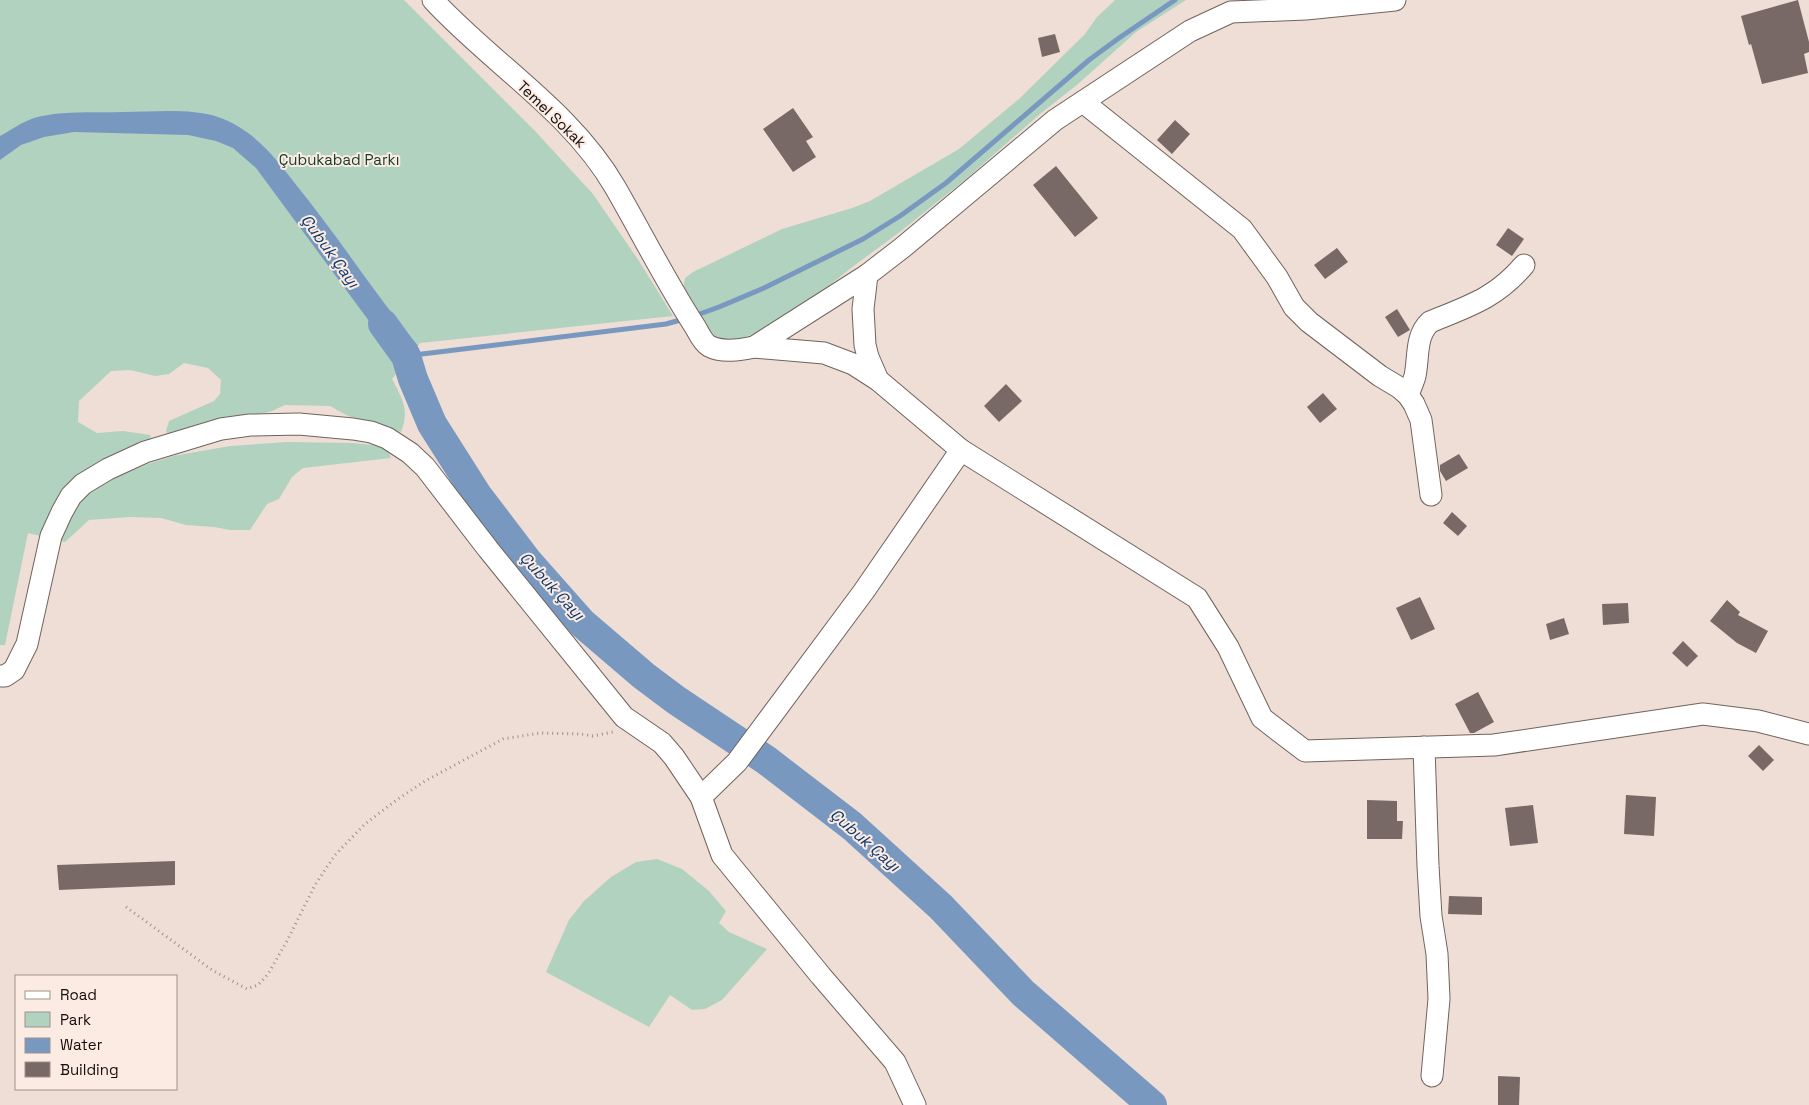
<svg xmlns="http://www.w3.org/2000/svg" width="1809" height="1105" viewBox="0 0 1809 1105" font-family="'Space Grotesk',sans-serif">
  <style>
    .green { fill: #b2d2c0 }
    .water { fill: #7998c0 }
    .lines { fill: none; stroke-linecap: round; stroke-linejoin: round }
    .stream { stroke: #7998c0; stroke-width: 5 }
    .river { stroke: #7998c0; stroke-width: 30 }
    .building { fill: #796966 }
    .minor-casing { stroke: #71635c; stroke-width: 23 }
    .path { stroke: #9d918b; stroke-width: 3; stroke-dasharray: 1 4; stroke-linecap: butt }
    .minor { stroke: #fff; stroke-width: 21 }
    .labels { text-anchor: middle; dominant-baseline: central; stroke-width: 4; stroke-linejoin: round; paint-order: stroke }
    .street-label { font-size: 15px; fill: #120d0a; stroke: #fcebe3 }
    .park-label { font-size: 15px; fill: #113c28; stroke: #fcebe3 }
    .water-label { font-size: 16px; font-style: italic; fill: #0d396b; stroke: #fcebe3 }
  </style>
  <rect width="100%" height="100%" fill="#eeded6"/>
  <!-- green -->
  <g class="green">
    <path d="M 0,0 L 404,0 L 535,131 L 593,194 L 639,261 L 673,316 L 420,343 L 392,379 C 402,398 410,410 401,432 L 348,416 L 330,406 L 285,405 L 272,411 L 170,440 L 166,431 L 169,421 L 214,401 L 220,394 L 221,380 L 208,368 L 184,363 L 169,374 L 155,376 L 130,370 L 111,371 L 79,401 L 78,422 L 97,433 L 123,431 L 150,435 L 152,443 L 74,502 L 115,477 L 148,464 L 173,456 L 230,446 L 287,442 L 353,443 L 382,446 L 388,451 L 391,458 L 303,468 L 292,477 L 279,499 L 267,504 L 250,530 L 230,530 L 214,527 L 186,525 L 161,518 L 130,517 L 89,520 L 65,542 L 28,533 L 5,645 L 0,645 Z"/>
    <polygon points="1115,0 1186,0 1136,32 1078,84 1040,114 966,179 901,231 851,268 810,301 767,328 736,341 716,339 707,329 683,290 685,278 693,272 782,229 852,208 870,201 959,149 1019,99 1085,34 1097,17"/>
    <polygon points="657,859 682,869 709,891 726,911 719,923 729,932 767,949 722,1000 705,1009 692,1010 670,995 649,1027 546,972 569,920 584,901 611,877 636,862"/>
  </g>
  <!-- water -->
  <path class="water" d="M 123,112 C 152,112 191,108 218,117 C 253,129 275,157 297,186 C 314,207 331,230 347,252 C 370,284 393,316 418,346 L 400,363 L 256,168 L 233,148 L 216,141 L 188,135 L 74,132 L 44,137 L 21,145 L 0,160 L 0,136 C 11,130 22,122 34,118 C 61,110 96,113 123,112 Z"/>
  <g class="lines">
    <!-- stream -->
    <g class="stream">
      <polyline points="694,316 719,307 764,288 863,239 900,216 946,183 1089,60 1119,38 1175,0"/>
      <polyline points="406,356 666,324 684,319"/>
    </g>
    <!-- river -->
    <polyline class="river" points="383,324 406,356 413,379 432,424 477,495 528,562 582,623 644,676 676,700 766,760 852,826 941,907 1023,993 1152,1105"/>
  </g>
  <!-- building -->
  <g class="building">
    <polygon points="1798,0 1809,42 1809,52 1804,54 1808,73 1762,84 1751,44 1749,45 1741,16"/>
    <polygon points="1055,34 1060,52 1042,57 1038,38"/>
    <polygon points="793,108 813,137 806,141 816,157 793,172 763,129"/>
    <polygon points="1175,120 1190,134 1172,154 1157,140"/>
    <polygon points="1056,166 1098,218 1075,237 1033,185"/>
    <polygon points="1508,228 1524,239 1512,256 1496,245"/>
    <polygon points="1337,248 1348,262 1325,279 1314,265"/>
    <polygon points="1397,309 1410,330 1398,337 1385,317"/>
    <polygon points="1006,384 1022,401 999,422 984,406"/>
    <polygon points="1323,393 1337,409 1320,423 1307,407"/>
    <polygon points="1459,454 1468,468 1446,481 1440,471 1440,465"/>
    <polygon points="1452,512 1467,526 1458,536 1443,523"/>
    <polygon points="1420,597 1435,629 1411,640 1396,608"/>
    <polygon points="1727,600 1740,612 1738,615 1768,631 1756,653 1737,643 1710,621"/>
    <polygon points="1628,603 1629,623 1603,625 1602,604"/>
    <polygon points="1564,618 1569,634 1550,640 1546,624"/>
    <polygon points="1683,641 1698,656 1687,667 1672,653"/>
    <polygon points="1478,692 1494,722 1474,733 1470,733 1455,704"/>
    <polygon points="1759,745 1774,760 1763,771 1748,756"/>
    <polygon points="1626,795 1656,797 1654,836 1624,834"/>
    <polygon points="1367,800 1397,801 1397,821 1403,821 1402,839 1367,839"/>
    <polygon points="1533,805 1538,843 1510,846 1505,808"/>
    <polygon points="175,861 175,885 59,890 57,865"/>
    <polygon points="1449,896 1482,897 1482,915 1448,914"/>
    <polygon points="1498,1076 1520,1077 1519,1105 1498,1105"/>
  </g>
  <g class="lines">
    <!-- minor casing -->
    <g class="minor-casing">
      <g id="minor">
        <path d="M 433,0 C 492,64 571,111 615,187 C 641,232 665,280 694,325 C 698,331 702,342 709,346 C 722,353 740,350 754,347"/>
        <polyline points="1395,0 1306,9 1231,12 1190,31 1055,120 902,248 867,275 863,309 865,345 868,357 878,380 961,450 1197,598 1228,647 1262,718 1305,751 1494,745 1703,714 1758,721 1809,734"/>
        <polyline points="1083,102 1242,229 1277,277 1294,307 1309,322 1380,376 1400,388 1408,395 1414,404 1421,420 1431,495"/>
        <polyline points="867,275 754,347 824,353 853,364 878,380"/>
        <path d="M 1408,395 C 1410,389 1413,383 1415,376 C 1419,357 1415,336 1430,322 C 1469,306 1496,298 1524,265"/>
        <polyline points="0,676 5,676 14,670 27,644 51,536 62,512 71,496 83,484 108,469 145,452 221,429 250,425 299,424 353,429 371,432 387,438 410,453 425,467 488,549 624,717 662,743 674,757 701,797 722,855 821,976 895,1062 915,1105"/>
        <polyline points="1424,747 1428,866 1431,916 1437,954 1439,999 1432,1076"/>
        <polyline points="701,797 737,762 864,591 961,450"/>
      </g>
    </g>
    <!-- path -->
    <polyline class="path" points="126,907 212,970 247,989 258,985 268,974 287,941 315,885 335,855 365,824 398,799 425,781 503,739 540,733 581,734 593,736 613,732"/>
    <!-- minor -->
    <use href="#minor" class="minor"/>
  </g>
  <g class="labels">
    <!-- street labels -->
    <g class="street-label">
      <text transform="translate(552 114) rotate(44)">Temel Sokak</text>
    </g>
    <!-- park labels -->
    <g class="park-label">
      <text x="339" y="159">Çubukabad Parkı</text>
    </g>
    <!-- water labels -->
    <g class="water-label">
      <text transform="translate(330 251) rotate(54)">Çubuk Çayı</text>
      <text transform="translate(552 586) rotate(47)">Çubuk Çayı</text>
      <text transform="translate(865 840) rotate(41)">Çubuk Çayı</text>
    </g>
  </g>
  <!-- legend -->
  <rect x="15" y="975" width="162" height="115" fill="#fcebe3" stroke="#9e928c"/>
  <rect x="25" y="991" width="25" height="8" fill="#ffffff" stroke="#9e928c"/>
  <text x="60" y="1000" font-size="15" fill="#120d0a">Road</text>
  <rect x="25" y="1012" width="25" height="15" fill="#b2d2c0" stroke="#9e928c"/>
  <text x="60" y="1025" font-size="15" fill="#120d0a">Park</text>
  <rect x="25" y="1038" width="25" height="15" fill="#7998c0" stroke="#9e928c"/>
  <text x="60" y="1050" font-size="15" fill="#120d0a">Water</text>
  <rect x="25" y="1062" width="25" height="15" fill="#796966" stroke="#9e928c"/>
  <text x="60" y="1075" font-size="15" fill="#120d0a">Building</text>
</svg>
